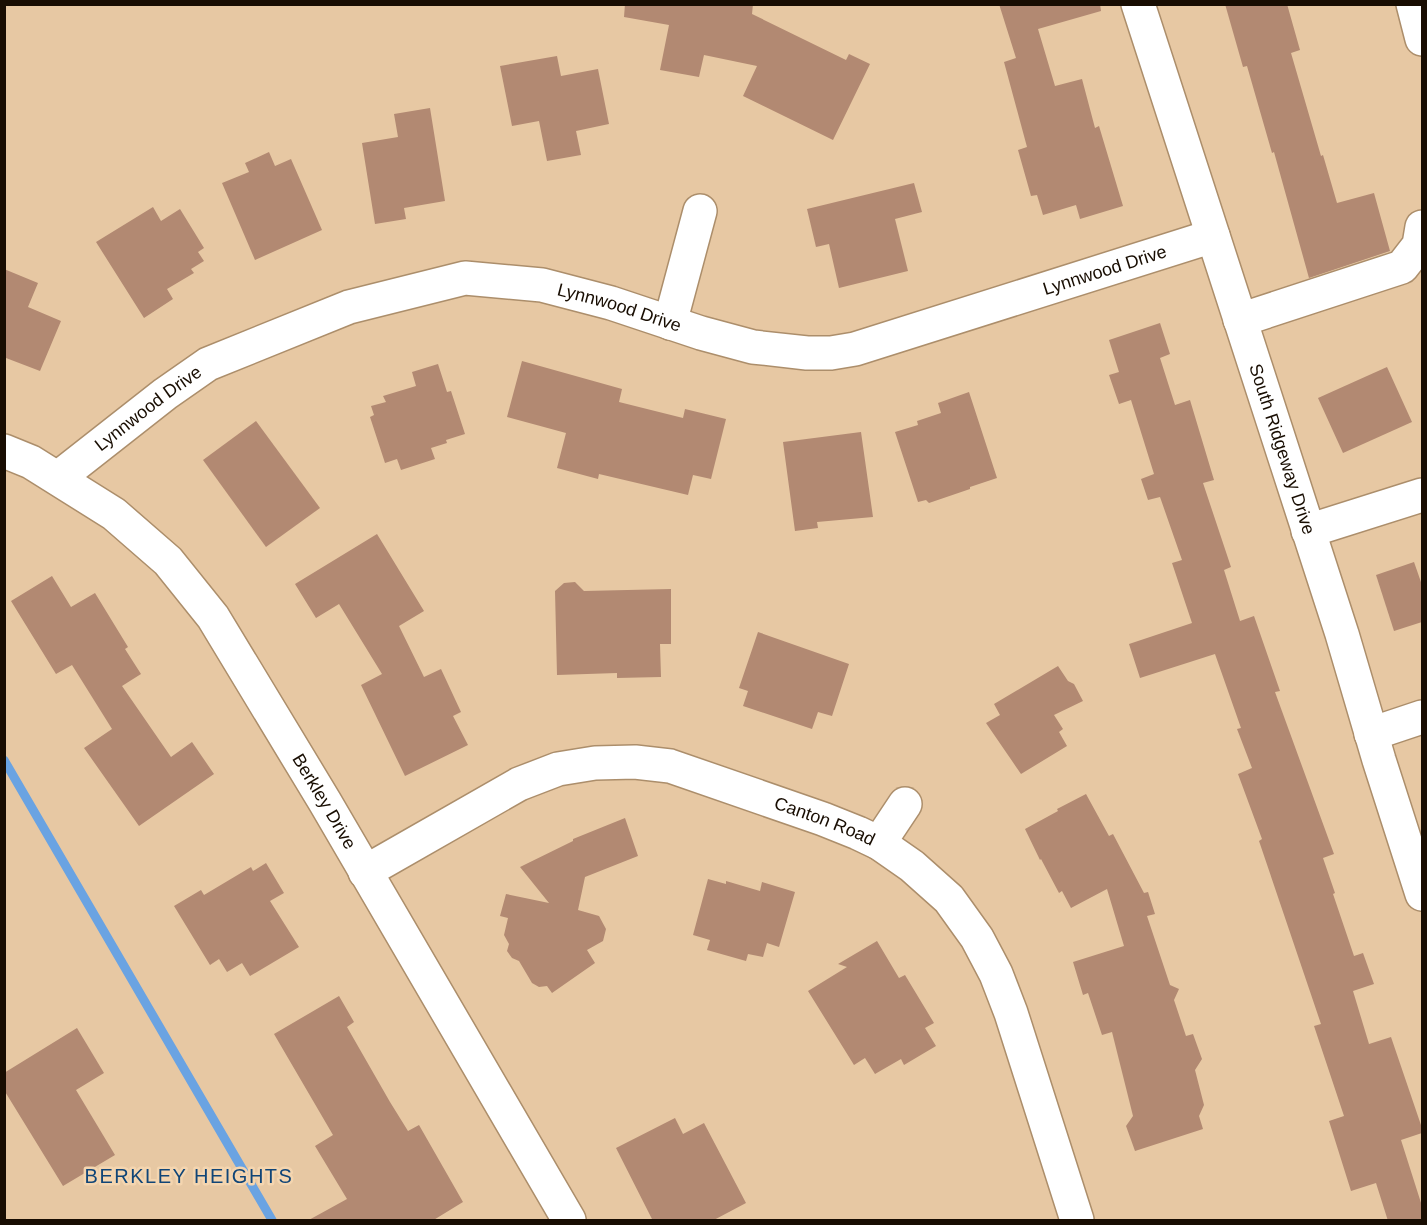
<svg xmlns="http://www.w3.org/2000/svg" width="1427" height="1225" viewBox="0 0 1427 1225" font-family="Arial,sans-serif">
  <style>
    .lines { fill: none; stroke-linecap: round; stroke-linejoin: round }
    .stream { stroke: #6aa3e2; stroke-width: 9 }
    .building { fill: #b28972 }
    .minor-casing { stroke: #ac8e6b; stroke-width: 36 }
    .minor { stroke: #fff; stroke-width: 33 }
    .labels { text-anchor: middle; dominant-baseline: central; stroke-width: 5; stroke-linejoin: round; paint-order: stroke }
    .street-label { font-size: 18px; fill: #180d02; stroke: #f4d5af }
    .neighbourhood-label { font-size: 20px; letter-spacing: 1.5px; fill: #104577; stroke: #f4d5af }
  </style>
  <rect width="100%" height="100%" fill="#e7c8a3"/>
  <g class="lines">
    <!-- stream -->
    <polyline class="stream" points="4,760 272,1220"/>
  </g>
  <!-- building -->
  <g class="building">
    <polygon points="625,4 753,4 752,14 846,60 849,54 870,64 833,140 743,96 757,66 704,55 699,77 660,70 669,25 624,17"/>
    <polygon points="999,4 1100,4 1101,11 1038,29 1055,86 1082,79 1095,128 1099,126 1123,206 1080,219 1076,205 1043,215 1037,195 1031,196 1018,150 1027,147 1004,62 1016,58"/>
    <polygon points="1225,4 1287,4 1300,50 1291,53 1321,156 1323,155 1337,203 1374,193 1390,251 1309,278 1274,152 1272,153 1247,66 1243,67"/>
    <polygon points="557,56 561,76 598,69 609,124 576,131 581,155 547,161 539,121 512,126 500,66"/>
    <polygon points="430,108 445,201 404,208 406,219 375,224 362,143 398,137 394,114"/>
    <polygon points="269,152 275,166 291,159 322,230 255,260 222,183 249,172 245,163"/>
    <polygon points="914,183 922,212 895,219 908,271 839,288 829,244 816,247 807,209"/>
    <polygon points="153,207 161,221 180,209 204,248 198,252 204,261 191,269 194,273 167,289 173,299 144,318 96,242"/>
    <polygon points="4,269 38,283 28,307 61,321 40,371 6,358 4,361"/>
    <polygon points="1160,323 1170,354 1160,358 1175,405 1190,400 1214,480 1203,483 1231,567 1224,570 1240,621 1254,616 1280,691 1275,692 1334,854 1323,858 1335,893 1333,894 1354,956 1363,953 1374,984 1353,991 1369,1044 1391,1037 1422,1128 1422,1133 1401,1140 1422,1206 1422,1221 1388,1221 1376,1183 1351,1191 1329,1121 1344,1116 1314,1026 1321,1024 1259,841 1262,839 1238,774 1252,768 1237,729 1241,728 1215,654 1140,678 1129,644 1192,623 1172,563 1182,560 1160,497 1148,500 1141,479 1154,474 1131,400 1119,404 1109,375 1119,372 1109,340"/>
    <polygon points="522,361 622,389 619,402 683,418 685,409 726,419 711,479 693,475 688,495 599,474 598,479 557,468 566,433 507,417"/>
    <polygon points="438,364 447,392 451,391 465,434 446,440 447,443 431,448 435,459 401,470 397,459 385,463 370,417 374,415 371,406 386,402 383,396 416,386 412,372"/>
    <polygon points="1387,367 1412,422 1343,453 1318,398"/>
    <polygon points="969,392 997,478 970,487 970,489 929,503 926,500 918,502 895,432 918,425 917,421 941,413 938,403"/>
    <polygon points="256,421 320,508 266,547 203,460"/>
    <polygon points="861,432 873,517 817,522 818,528 795,531 783,442"/>
    <polygon points="377,534 424,611 399,626 424,677 441,669 461,712 453,716 468,745 405,776 361,685 382,674 339,604 316,618 295,584"/>
    <polygon points="1414,562 1422,585 1422,622 1394,631 1376,575"/>
    <polygon points="52,576 71,607 95,593 128,647 125,649 141,674 122,686 171,757 192,742 214,774 139,826 84,748 112,729 72,665 56,674 11,601"/>
    <polygon points="575,582 584,591 671,589 671,644 660,644 661,677 617,678 617,673 557,675 555,591 564,583"/>
    <polygon points="758,632 849,664 832,716 818,712 812,729 743,706 748,691 739,688"/>
    <polygon points="1058,666 1068,681 1074,684 1083,701 1054,715 1063,729 1059,732 1067,746 1021,774 986,723 1000,715 994,704"/>
    <polygon points="1086,794 1109,836 1113,834 1144,893 1148,892 1155,914 1147,916 1170,985 1179,989 1174,1000 1186,1036 1193,1034 1202,1059 1195,1070 1204,1105 1199,1116 1203,1129 1135,1151 1126,1126 1133,1116 1112,1032 1102,1035 1088,993 1083,995 1073,962 1124,946 1107,889 1071,908 1062,891 1059,893 1041,859 1040,860 1025,829 1058,811 1057,809"/>
    <polygon points="625,818 638,856 585,877 578,910 599,916 606,929 603,941 587,950 595,963 552,993 547,986 539,987 532,983 519,961 512,958 507,951 509,944 504,935 508,918 500,916 506,894 549,903 520,867 573,841 573,839"/>
    <polygon points="266,863 284,893 270,901 299,947 250,976 242,963 227,972 219,959 210,965 174,906 201,890 204,895 251,867 253,871"/>
    <polygon points="708,879 726,884 726,881 760,891 762,882 795,892 779,947 767,943 763,957 748,954 746,961 707,950 710,940 693,935"/>
    <polygon points="877,941 899,978 905,975 934,1023 925,1028 936,1046 904,1065 901,1059 875,1074 865,1058 854,1065 808,991 847,967 838,964"/>
    <polygon points="339,996 354,1022 347,1027 390,1102 408,1131 419,1125 463,1202 432,1221 307,1221 347,1199 315,1146 333,1135 274,1034"/>
    <polygon points="77,1028 104,1073 76,1090 115,1155 63,1186 4,1090 4,1073"/>
    <polygon points="675,1118 683,1134 704,1123 746,1203 712,1221 653,1221 616,1148"/>
  </g>
  <g class="lines">
    <!-- minor casing -->
    <g class="minor-casing">
      <g id="minor">
        <path id="s1" d="M 1138,4 L 1342,634 L 1379,760 L 1422,894"/>
        <polyline points="1413,4 1422,39"/>
        <polyline points="1240,320 1402,267 1419,245 1422,227"/>
        <polyline points="670,323 700,211"/>
        <path id="s2" d="M 4,451 L 31,462 L 114,514 L 168,561 L 213,617 L 325,802 L 569,1220"/>
        <path id="s3" d="M 58,478 L 165,394 L 208,364 L 349,307 L 465,278 L 542,285 L 611,303 L 701,333 L 753,347 L 807,353 L 831,353 L 855,349 L 1213,236"/>
        <polyline points="1308,531 1422,495"/>
        <polyline points="1371,734 1422,717"/>
        <polyline points="879,843 905,804"/>
        <path id="s4" d="M 365,872 L 519,784 L 558,769 L 595,763 L 635,762 L 670,766 L 823,819 L 858,833 L 879,843 L 912,866 L 949,899 L 977,938 L 996,974 L 1011,1013 L 1077,1220"/>
      </g>
    </g>
    <!-- minor -->
    <use href="#minor" class="minor"/>
  </g>
  <g class="labels">
    <!-- street labels -->
    <g class="street-label">
      <text stroke="none"><textPath href="#s3" startOffset="1122">Lynnwood Drive</textPath></text>
      <text stroke="none"><textPath href="#s3" startOffset="618">Lynnwood Drive</textPath></text>
      <text stroke="none"><textPath href="#s3" startOffset="114">Lynnwood Drive</textPath></text>
      <text stroke="none"><textPath href="#s1" startOffset="468">South Ridgeway Drive</textPath></text>
      <text stroke="none"><textPath href="#s2" startOffset="486">Berkley Drive</textPath></text>
      <text stroke="none"><textPath href="#s4" startOffset="496">Canton Road</textPath></text>
    </g>
    <!-- neighbourhood labels -->
    <g class="neighbourhood-label">
      <text x="189" y="1176">BERKLEY HEIGHTS</text>
    </g>
  </g>
  <!-- border -->
  <rect width="1427" height="1225" fill="none" stroke="#180d02" stroke-width="12"/>
</svg>
